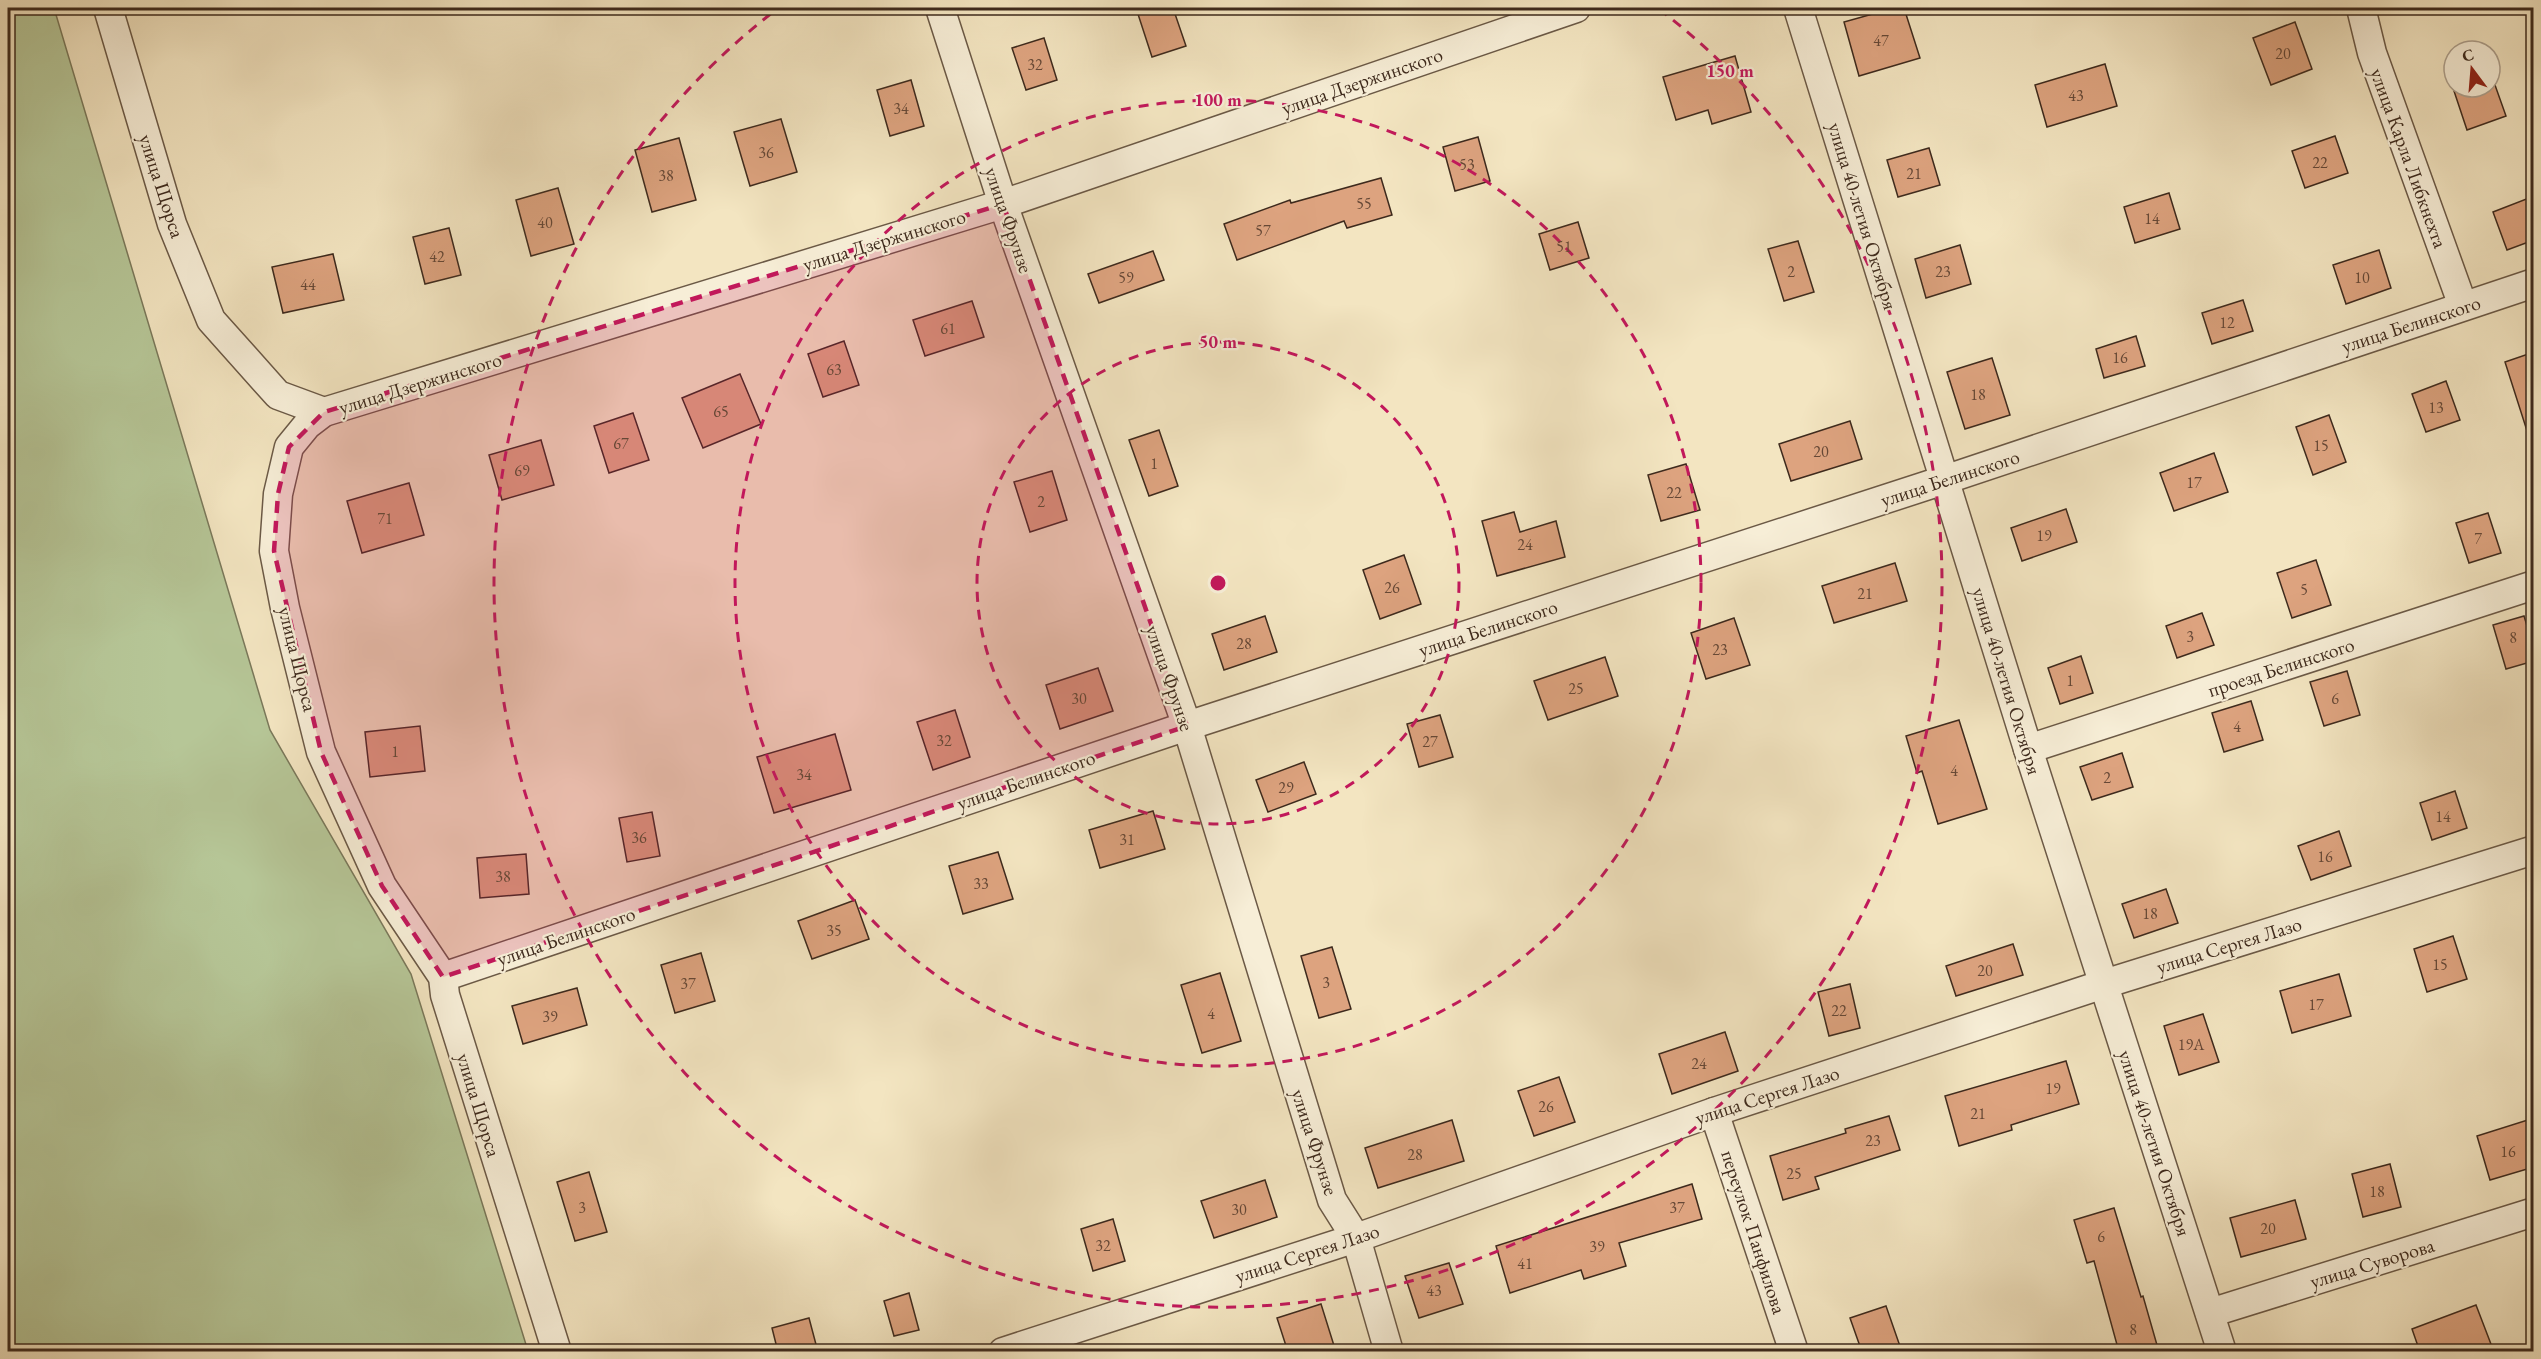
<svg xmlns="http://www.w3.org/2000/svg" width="2541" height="1359" viewBox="0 0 2541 1359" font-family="'EB Garamond',serif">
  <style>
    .green { fill: #b6c697; stroke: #7a785a; stroke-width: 1.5 }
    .building { fill: #dda37f; stroke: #3e2a1d; stroke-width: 1.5 }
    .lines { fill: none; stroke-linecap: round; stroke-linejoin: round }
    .street-casing { stroke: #6b5946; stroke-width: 31 }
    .street { stroke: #f7eed7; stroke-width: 28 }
    .marked { fill: #c2185b; fill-opacity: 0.2; stroke: #c2185b; stroke-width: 4.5; stroke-dasharray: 12 8; stroke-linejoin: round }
    .ring { fill: none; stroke: #c2185b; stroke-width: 3; stroke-dasharray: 10 8 }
    .labels { text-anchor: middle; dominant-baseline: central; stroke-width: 4.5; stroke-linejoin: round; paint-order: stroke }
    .number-label { font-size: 16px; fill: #664836 }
    .street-label { font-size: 20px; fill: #3e2a1d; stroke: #f7eed7 }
    .centre { fill: #c2185b; stroke: #f7eed7; stroke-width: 3 }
    .ring-label { font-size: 18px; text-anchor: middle; font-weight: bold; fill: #c2185b; stroke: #f7eed7; stroke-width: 4.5; stroke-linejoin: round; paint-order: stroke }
  </style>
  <rect width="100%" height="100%" fill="#f3e5c1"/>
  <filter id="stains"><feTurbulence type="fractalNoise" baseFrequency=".00333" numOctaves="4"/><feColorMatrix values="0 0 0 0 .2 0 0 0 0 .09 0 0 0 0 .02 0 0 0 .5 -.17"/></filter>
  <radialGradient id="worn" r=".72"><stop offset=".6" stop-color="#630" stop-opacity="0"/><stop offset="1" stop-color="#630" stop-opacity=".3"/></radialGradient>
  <!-- green -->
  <polygon class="green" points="8,8 54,8 270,730 411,974 528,1351 8,1351"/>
  <!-- building -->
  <g class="building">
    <polygon points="1136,8 1173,8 1186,46 1152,57"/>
    <polygon points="1894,8 1904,8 1920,58 1859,76 1844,22"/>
    <polygon points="2295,22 2312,69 2271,85 2253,38"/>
    <polygon points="1044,38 1057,80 1026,90 1012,48"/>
    <polygon points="1735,56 1751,112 1712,124 1708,110 1676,120 1663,77"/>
    <polygon points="2105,64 2117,106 2047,127 2035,85"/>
    <polygon points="2490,71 2506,116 2467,130 2451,82 2454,81 2454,87 2490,87"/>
    <polygon points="911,80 924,126 890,136 877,90"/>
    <polygon points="781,119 797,172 750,186 734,132"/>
    <polygon points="2335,136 2348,173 2305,188 2292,151"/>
    <polygon points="1478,137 1490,181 1455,191 1443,147"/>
    <polygon points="679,138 696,200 652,212 635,150"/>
    <polygon points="1929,148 1940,185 1898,197 1887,160"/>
    <polygon points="1381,178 1392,215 1347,228 1344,221 1237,260 1224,224 1290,200 1291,203"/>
    <polygon points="558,188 574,244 531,256 516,200"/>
    <polygon points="2169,193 2180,229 2135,243 2124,207"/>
    <polygon points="2534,196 2534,240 2507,250 2493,212"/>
    <polygon points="1578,222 1589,258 1550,270 1539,234"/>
    <polygon points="449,228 461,275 425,284 413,237"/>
    <polygon points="1798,241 1814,292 1784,301 1768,249"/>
    <polygon points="1960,245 1971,284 1926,298 1915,259"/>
    <polygon points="2379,250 2391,288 2346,304 2333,265"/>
    <polygon points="1153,251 1164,280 1099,303 1088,274"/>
    <polygon points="333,254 344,300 283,313 272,267"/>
    <polygon points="2243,300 2253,331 2212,344 2202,313"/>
    <polygon points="972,301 984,337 925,356 913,320"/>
    <polygon points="2136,336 2145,366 2104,378 2096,349"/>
    <polygon points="844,341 859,385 823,397 808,354"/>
    <polygon points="2534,352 2534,433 2528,434 2505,362"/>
    <polygon points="1992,358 2010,415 1965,429 1947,372"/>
    <polygon points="740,374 761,424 703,448 682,398"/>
    <polygon points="2446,381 2460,420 2426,432 2412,394"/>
    <polygon points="633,413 649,460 609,473 594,426"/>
    <polygon points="2329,415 2346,462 2313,475 2296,427"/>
    <polygon points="1850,421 1862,459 1791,481 1779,444"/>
    <polygon points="1159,430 1178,486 1149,496 1129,440"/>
    <polygon points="541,440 554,485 502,500 489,455"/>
    <polygon points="2214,453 2228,492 2174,511 2160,473"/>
    <polygon points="1686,464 1700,510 1661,521 1648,475"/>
    <polygon points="1052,471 1067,520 1030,532 1014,482"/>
    <polygon points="409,483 424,535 362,553 347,501"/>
    <polygon points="2066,509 2077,542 2022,561 2011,528"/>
    <polygon points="1514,512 1520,532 1556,521 1565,557 1497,576 1482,521"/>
    <polygon points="2488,513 2501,553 2469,563 2456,523"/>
    <polygon points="1404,555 1421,604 1380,619 1363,570"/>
    <polygon points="2316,560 2331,605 2292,618 2277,573"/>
    <polygon points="1895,563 1907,601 1834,623 1822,586"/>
    <polygon points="2202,613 2214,645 2177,658 2166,626"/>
    <polygon points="1265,616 1277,652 1224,670 1212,634"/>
    <polygon points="2524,616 2534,649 2534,661 2506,669 2493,625"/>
    <polygon points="1734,618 1750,665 1706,679 1691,633"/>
    <polygon points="2081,656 2093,693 2060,704 2048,668"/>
    <polygon points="1605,657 1618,696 1548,720 1534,681"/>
    <polygon points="1098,668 1113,711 1060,729 1046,685"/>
    <polygon points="2347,671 2360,715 2324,726 2310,682"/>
    <polygon points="2251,701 2263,740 2224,752 2212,713"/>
    <polygon points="955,710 970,757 933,770 917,722"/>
    <polygon points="1440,715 1453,757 1419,767 1407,724"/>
    <polygon points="1959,720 1987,809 1938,824 1922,771 1917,773 1906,736"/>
    <polygon points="420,726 425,771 370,777 365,732"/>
    <polygon points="835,734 851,790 774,813 757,757"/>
    <polygon points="2122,753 2133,787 2092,800 2080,767"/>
    <polygon points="1304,762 1316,794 1268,812 1256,780"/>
    <polygon points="2455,791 2467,828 2432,840 2420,803"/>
    <polygon points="1153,811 1165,849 1100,868 1089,830"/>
    <polygon points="652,812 660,856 627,862 619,818"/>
    <polygon points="2339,831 2351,866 2311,880 2298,846"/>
    <polygon points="998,852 1013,899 963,914 949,866"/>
    <polygon points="526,854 529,894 480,898 477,858"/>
    <polygon points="2166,889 2178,923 2134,938 2122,904"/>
    <polygon points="855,900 869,939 812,959 798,921"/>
    <polygon points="2453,936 2467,979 2427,992 2414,949"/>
    <polygon points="2013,944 2023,975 1956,996 1946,966"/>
    <polygon points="1332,947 1351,1009 1319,1018 1301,956"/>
    <polygon points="701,953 715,1001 675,1013 661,965"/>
    <polygon points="1220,973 1241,1041 1202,1053 1181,985"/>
    <polygon points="2339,974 2351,1016 2292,1033 2280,991"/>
    <polygon points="1850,984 1860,1028 1829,1036 1818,992"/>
    <polygon points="577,988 587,1025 523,1044 512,1006"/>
    <polygon points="2203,1014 2219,1062 2179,1075 2164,1026"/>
    <polygon points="1725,1032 1738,1071 1672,1094 1659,1054"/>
    <polygon points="2066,1061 2079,1104 2011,1125 2012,1130 1959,1146 1945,1096"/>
    <polygon points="1559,1077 1575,1122 1534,1136 1518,1091"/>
    <polygon points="1889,1116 1900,1150 1815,1177 1819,1189 1783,1200 1770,1156 1846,1133 1845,1129"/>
    <polygon points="2534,1118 2534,1167 2490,1180 2477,1136"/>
    <polygon points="1452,1120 1464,1161 1378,1188 1365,1148"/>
    <polygon points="2390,1164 2401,1207 2363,1217 2352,1174"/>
    <polygon points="589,1172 607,1232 575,1241 557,1182"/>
    <polygon points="1265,1180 1277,1217 1214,1238 1201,1201"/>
    <polygon points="1692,1184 1702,1219 1619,1243 1626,1266 1584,1279 1581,1270 1510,1293 1496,1246"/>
    <polygon points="2295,1200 2306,1239 2241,1257 2230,1218"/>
    <polygon points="2114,1208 2141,1297 2143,1296 2159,1352 2119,1352 2094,1261 2087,1263 2074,1220"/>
    <polygon points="1113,1219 1125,1261 1093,1271 1081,1229"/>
    <polygon points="1449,1263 1463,1304 1419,1318 1405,1276"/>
    <polygon points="909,1293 919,1330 894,1336 884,1301"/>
    <polygon points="1321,1304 1336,1352 1288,1352 1277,1318"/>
    <polygon points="2476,1305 2494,1352 2420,1352 2412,1329"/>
    <polygon points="1886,1306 1902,1352 1862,1352 1850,1318"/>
    <polygon points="809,1318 818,1352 778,1352 772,1328"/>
  </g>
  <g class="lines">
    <!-- street casing -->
    <g class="street-casing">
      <g id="street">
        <polyline points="108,8 172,224 211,320 278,395 324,412"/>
        <polyline points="940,8 1003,204 1187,726 1332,1200 1356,1238 1389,1352"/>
        <polyline points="1798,8 2028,749 2222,1352"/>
        <polyline points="2361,8 2372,53 2463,306"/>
        <polyline points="2028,749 2534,585"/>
        <polyline points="443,977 1187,726 1944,480 2534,283"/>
        <polyline points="1714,1112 1794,1352"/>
        <polyline points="2210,1313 2534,1212"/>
        <polyline points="557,1352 445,995 443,977 382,886 321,752 285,608 274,551 278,494 289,447 307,425 324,412 1003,204 1576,8"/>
        <polyline points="1003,1352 1356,1238 1714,1112 2104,984 2534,850"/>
      </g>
    </g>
    <!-- street -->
    <use href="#street" class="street"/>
  </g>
  <!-- marked area -->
  <path class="marked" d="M 1003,204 L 1187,726 L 443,977 L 382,886 L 321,752 L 274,551 L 278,494 L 289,447 L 324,412 Z"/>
  <!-- distance rings -->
  <g class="ring">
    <circle cx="1218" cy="583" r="241"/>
    <circle cx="1218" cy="583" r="483"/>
    <path d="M1659 9A724 724 0 1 1 777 9"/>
  </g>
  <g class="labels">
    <!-- number labels -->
    <g class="number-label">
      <text x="1881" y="40">47</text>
      <text x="2283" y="53">20</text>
      <text x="1035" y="64">32</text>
      <text x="2076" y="95">43</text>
      <text x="901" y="108">34</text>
      <text x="766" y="152">36</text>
      <text x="2320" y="162">22</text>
      <text x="1467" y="164">53</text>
      <text x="1914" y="173">21</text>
      <text x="666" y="175">38</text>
      <text x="1364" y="203">55</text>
      <text x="2152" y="218">14</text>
      <text x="545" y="222">40</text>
      <text x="1263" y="230">57</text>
      <text x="1564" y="246">51</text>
      <text x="437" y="256">42</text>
      <text x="1791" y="271">2</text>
      <text x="1943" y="271">23</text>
      <text x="1126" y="277">59</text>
      <text x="2362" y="277">10</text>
      <text x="308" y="284">44</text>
      <text x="2227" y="322">12</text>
      <text x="948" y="328">61</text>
      <text x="2120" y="357">16</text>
      <text x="834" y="369">63</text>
      <text x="1978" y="394">18</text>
      <text x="2436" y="407">13</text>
      <text x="721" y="411">65</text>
      <text x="621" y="443">67</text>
      <text x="2321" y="445">15</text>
      <text x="1821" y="451">20</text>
      <text x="1154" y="463">1</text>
      <text x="522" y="470">69</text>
      <text x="2194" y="482">17</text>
      <text x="1674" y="492">22</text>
      <text x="1041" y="501">2</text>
      <text x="385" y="518">71</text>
      <text x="2044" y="535">19</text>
      <text x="2478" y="538">7</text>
      <text x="1525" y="544">24</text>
      <text x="1392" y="587">26</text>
      <text x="2304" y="589">5</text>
      <text x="1865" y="593">21</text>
      <text x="2190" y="636">3</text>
      <text x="2513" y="637">8</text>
      <text x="1244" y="643">28</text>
      <text x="1720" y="649">23</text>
      <text x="2070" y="680">1</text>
      <text x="1576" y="688">25</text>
      <text x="1079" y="698">30</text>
      <text x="2335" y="698">6</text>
      <text x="2237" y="726">4</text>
      <text x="944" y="740">32</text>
      <text x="1430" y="741">27</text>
      <text x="395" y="751">1</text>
      <text x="1954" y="770">4</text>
      <text x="804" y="774">34</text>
      <text x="2107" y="777">2</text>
      <text x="1286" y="787">29</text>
      <text x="2443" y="816">14</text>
      <text x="639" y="837">36</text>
      <text x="1127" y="839">31</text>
      <text x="2325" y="856">16</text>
      <text x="503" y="876">38</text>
      <text x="981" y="883">33</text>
      <text x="2150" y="913">18</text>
      <text x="834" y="930">35</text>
      <text x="2440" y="964">15</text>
      <text x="1985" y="970">20</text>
      <text x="1326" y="982">3</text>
      <text x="688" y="983">37</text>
      <text x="2316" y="1004">17</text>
      <text x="1839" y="1010">22</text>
      <text x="1211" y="1013">4</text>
      <text x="550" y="1016">39</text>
      <text x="2191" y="1044">19А</text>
      <text x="1699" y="1063">24</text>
      <text x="2053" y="1088">19</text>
      <text x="1546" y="1106">26</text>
      <text x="1978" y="1113">21</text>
      <text x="1873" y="1140">23</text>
      <text x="2508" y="1151">16</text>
      <text x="1415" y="1154">28</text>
      <text x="1794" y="1173">25</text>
      <text x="2377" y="1191">18</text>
      <text x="582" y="1207">3</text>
      <text x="1677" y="1207">37</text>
      <text x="1239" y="1209">30</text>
      <text x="2268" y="1228">20</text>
      <text x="2101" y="1236">6</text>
      <text x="1103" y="1245">32</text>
      <text x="1597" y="1246">39</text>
      <text x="1525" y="1263">41</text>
      <text x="1434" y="1290">43</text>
      <text x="2133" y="1329">8</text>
    </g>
    <!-- street labels -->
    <g class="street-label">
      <text transform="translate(1362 81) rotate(-19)">улица Дзержинского</text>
      <text transform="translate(2409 158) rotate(70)">улица Карла Либкнехта</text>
      <text transform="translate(162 186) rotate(72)">улица Щорса</text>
      <text transform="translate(1863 216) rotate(73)">улица 40-летия Октября</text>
      <text transform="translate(1009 220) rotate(71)">улица Фрунзе</text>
      <text transform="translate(884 240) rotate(-17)">улица Дзержинского</text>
      <text transform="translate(2411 324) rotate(-18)">улица Белинского</text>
      <text transform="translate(420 383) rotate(-17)">улица Дзержинского</text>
      <text transform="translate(1950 478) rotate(-18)">улица Белинского</text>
      <text transform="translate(1488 628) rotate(-18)">улица Белинского</text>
      <text transform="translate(298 659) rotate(76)">улица Щорса</text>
      <text transform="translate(2281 667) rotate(-18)">проезд Белинского</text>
      <text transform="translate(1170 678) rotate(71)">улица Фрунзе</text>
      <text transform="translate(2007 681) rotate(73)">улица 40-летия Октября</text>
      <text transform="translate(1026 780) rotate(-19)">улица Белинского</text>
      <text transform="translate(566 936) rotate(-19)">улица Белинского</text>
      <text transform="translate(2229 945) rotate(-17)">улица Сергея Лазо</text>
      <text transform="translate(1767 1095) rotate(-18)">улица Сергея Лазо</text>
      <text transform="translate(479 1105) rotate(73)">улица Щорса</text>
      <text transform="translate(1315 1142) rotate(72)">улица Фрунзе</text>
      <text transform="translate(2155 1143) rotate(72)">улица 40-летия Октября</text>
      <text transform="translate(1754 1232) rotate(72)">переулок Панфилова</text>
      <text transform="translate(1307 1253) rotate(-18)">улица Сергея Лазо</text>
      <text transform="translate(2372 1263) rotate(-17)">улица Суворова</text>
    </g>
  </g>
  <circle cx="1218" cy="583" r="9" class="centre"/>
  <g class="ring-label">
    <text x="1730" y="77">150 m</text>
    <text x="1218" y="106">100 m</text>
    <text x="1218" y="348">50 m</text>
  </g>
  <!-- margin -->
  <rect width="2541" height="1359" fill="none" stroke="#f3e5c1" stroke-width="30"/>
  <rect x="9" y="9" width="2523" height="1341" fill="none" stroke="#3e2a1d" stroke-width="3"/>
  <rect x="15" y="15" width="2511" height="1329" fill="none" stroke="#3e2a1d" stroke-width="1.5"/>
  <!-- north arrow -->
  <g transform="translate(2472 69) rotate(344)"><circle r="28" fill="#f7eed7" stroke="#ada08d" stroke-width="1.5"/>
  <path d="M0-4.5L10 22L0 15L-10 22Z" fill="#8f2418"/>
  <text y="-9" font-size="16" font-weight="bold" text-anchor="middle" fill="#3e2a1d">С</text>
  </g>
  <rect width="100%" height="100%" filter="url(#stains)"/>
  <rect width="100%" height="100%" fill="url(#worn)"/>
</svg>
